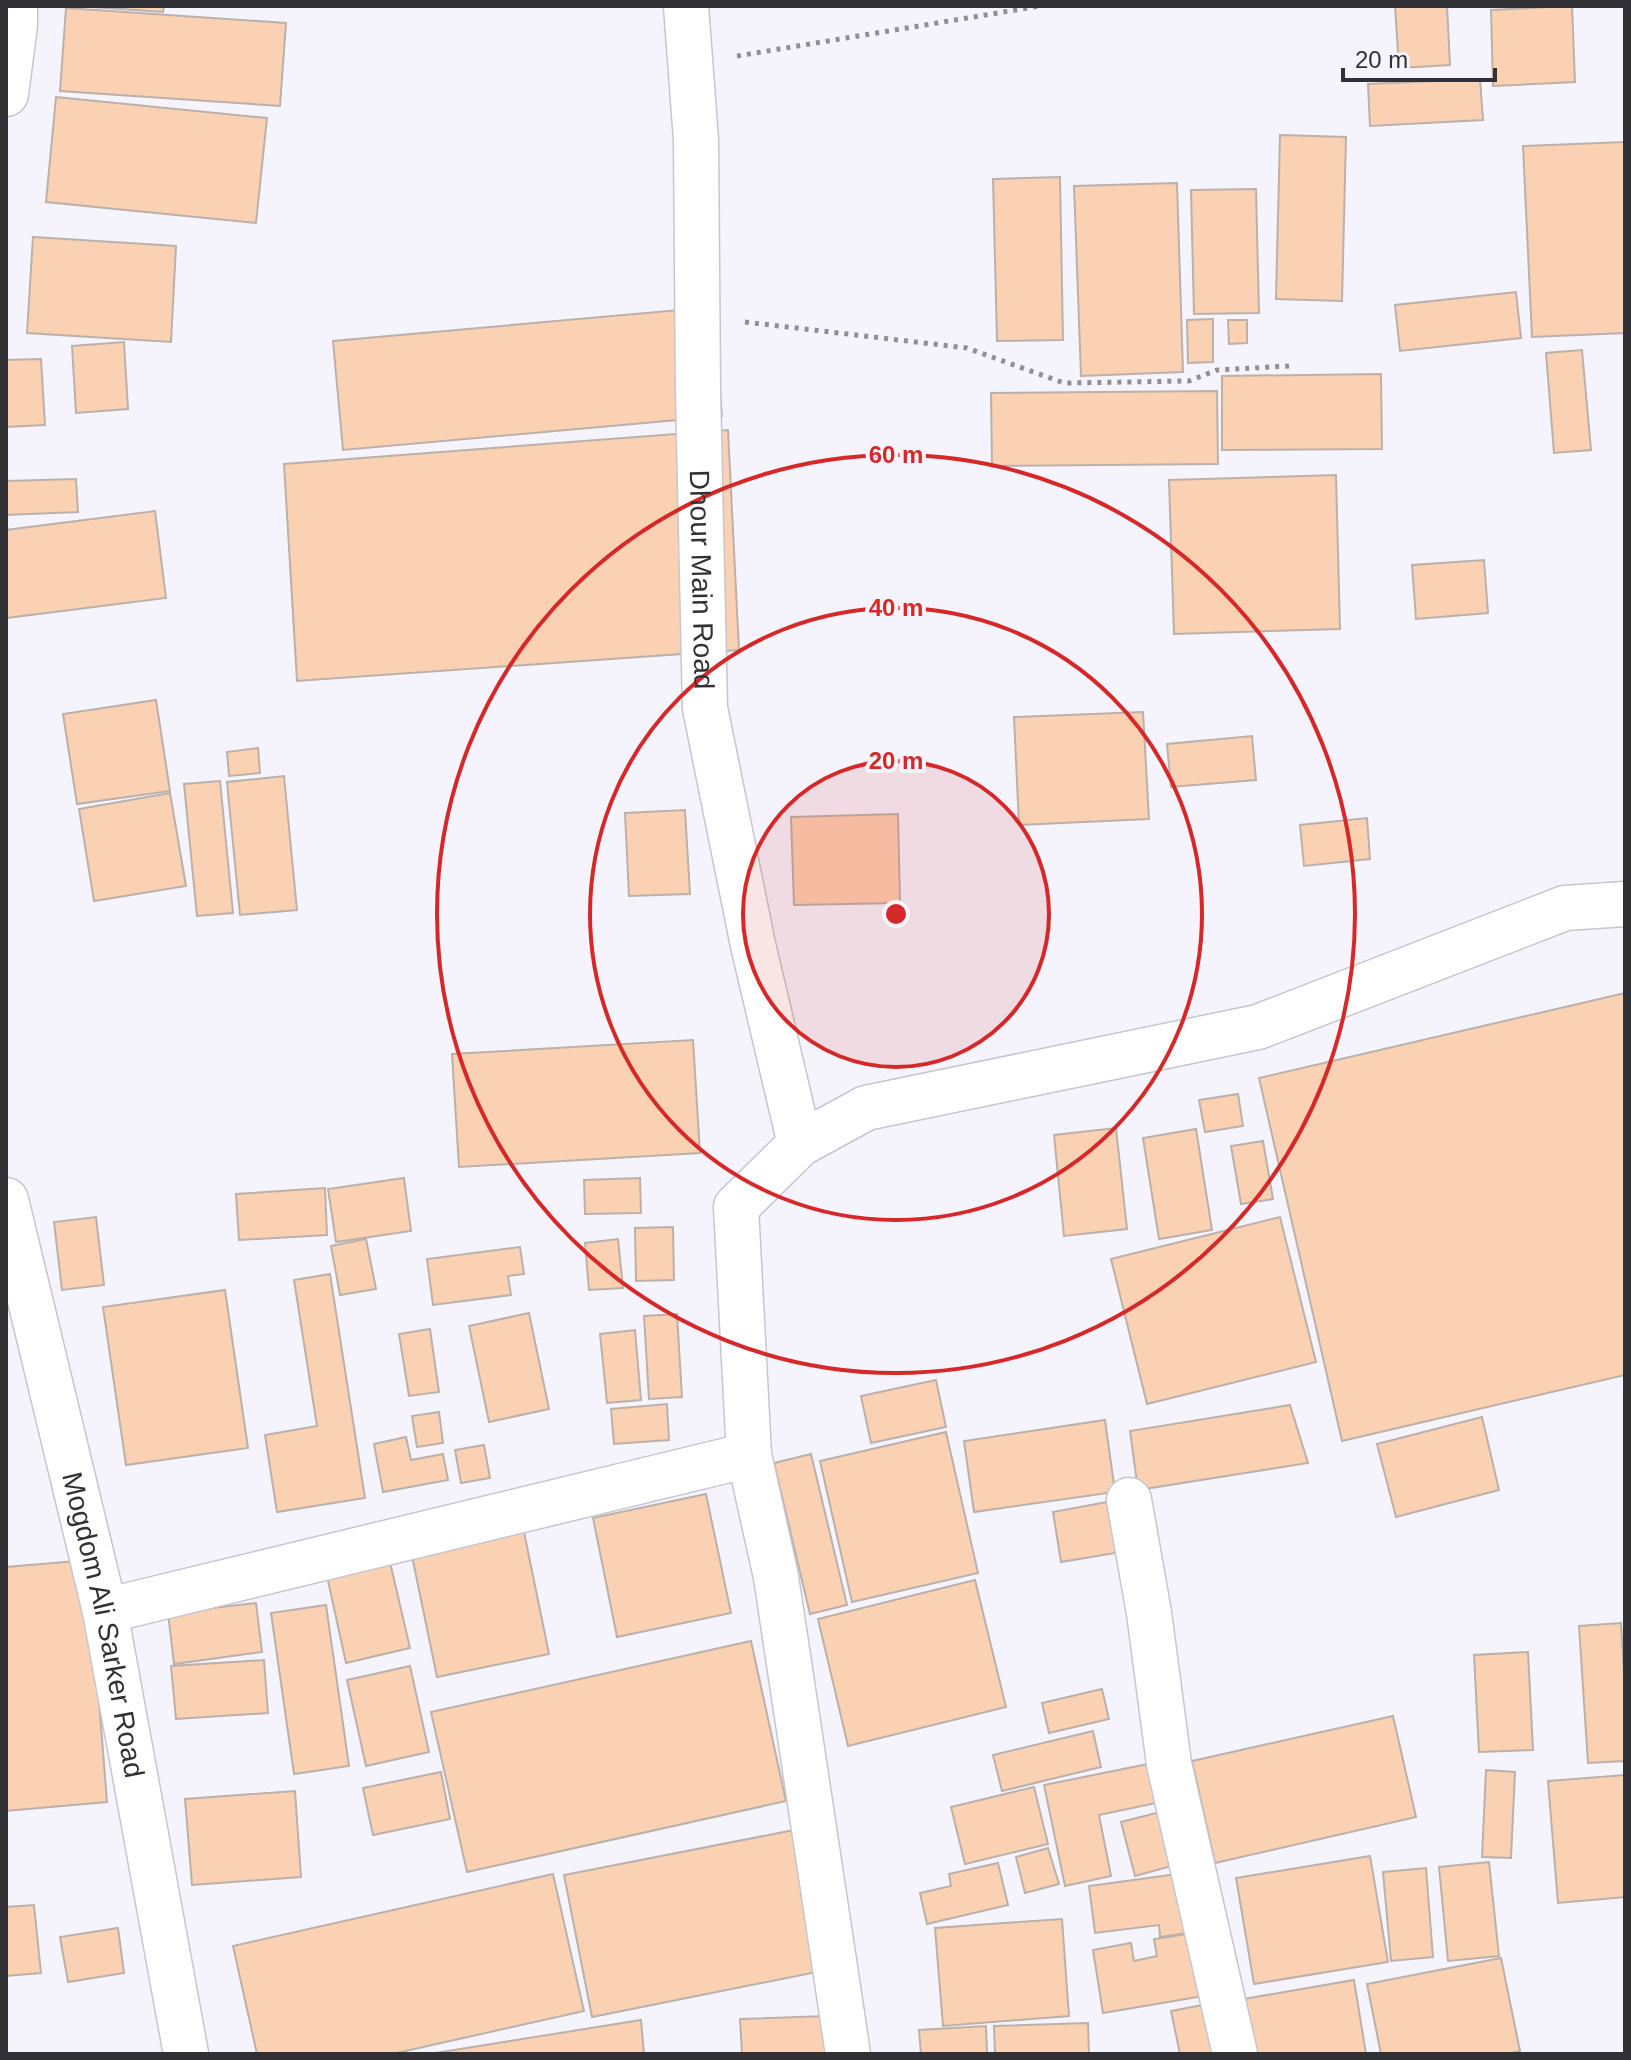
<svg xmlns="http://www.w3.org/2000/svg" width="1631" height="2060" viewBox="0 0 1631 2060" font-family="Arial,sans-serif">
  <style>
    .building { fill: #fad1b2; stroke: #bbb1aa; stroke-width: 2 }
    .lines { fill: none; stroke-linecap: round; stroke-linejoin: round }
    .minor-casing { stroke: #c6c6d1; stroke-width: 47 }
    .path { stroke: #908f96; stroke-width: 5; stroke-dasharray: 4 6; stroke-linecap: butt }
    .minor { stroke: #fff; stroke-width: 44 }
    .ring { fill: none; stroke: #d62828; stroke-width: 4 }
    .labels { text-anchor: middle; dominant-baseline: central; stroke-width: 8; stroke-linejoin: round; paint-order: stroke }
    .street-label { font-size: 28px; fill: #313035; stroke: #f5f4fd }
    .centre { fill: #d62828; stroke: #f5f4fd; stroke-width: 4 }
    .ring-label { font-size: 24px; text-anchor: middle; font-weight: bold; fill: #d62828; stroke: #f5f4fd; stroke-width: 8; stroke-linejoin: round; paint-order: stroke }
  </style>
  <rect width="100%" height="100%" fill="#f5f4fd"/>
  <!-- building -->
  <g class="building">
    <polygon points="77,6 164,6 163,12"/>
    <polygon points="1395,6 1447,6 1450,65 1399,68"/>
    <polygon points="1572,6 1575,82 1493,86 1491,10"/>
    <polygon points="66,8 286,23 280,106 60,91"/>
    <polygon points="1480,79 1483,120 1370,126 1368,84"/>
    <polygon points="56,97 267,118 256,223 46,202"/>
    <polygon points="1280,135 1346,137 1342,301 1276,299"/>
    <polygon points="1625,142 1625,333 1532,337 1523,146"/>
    <polygon points="1060,177 1063,340 997,341 993,179"/>
    <polygon points="1177,183 1183,372 1081,376 1074,186"/>
    <polygon points="1256,189 1259,313 1194,314 1191,190"/>
    <polygon points="33,237 176,246 171,342 27,333"/>
    <polygon points="1516,292 1521,338 1400,351 1395,305"/>
    <polygon points="713,307 722,416 343,450 333,341"/>
    <polygon points="1213,319 1213,362 1188,363 1187,320"/>
    <polygon points="1228,320 1247,320 1247,343 1229,344"/>
    <polygon points="124,342 128,409 76,413 72,346"/>
    <polygon points="1582,350 1591,450 1554,453 1546,353"/>
    <polygon points="41,359 45,425 6,427 6,360"/>
    <polygon points="1381,374 1382,449 1222,450 1222,376"/>
    <polygon points="1217,391 1218,464 992,466 991,393"/>
    <polygon points="728,430 739,650 297,681 284,464"/>
    <polygon points="1336,475 1340,629 1174,634 1169,480"/>
    <polygon points="76,479 78,512 6,515 6,481"/>
    <polygon points="155,511 166,598 6,618 6,530"/>
    <polygon points="1484,560 1488,613 1416,619 1412,565"/>
    <polygon points="156,700 170,791 77,804 63,714"/>
    <polygon points="1143,712 1149,819 1019,825 1014,717"/>
    <polygon points="1252,736 1256,780 1171,787 1167,744"/>
    <polygon points="258,748 260,773 229,776 227,752"/>
    <polygon points="284,776 297,910 240,915 227,782"/>
    <polygon points="220,781 233,913 197,916 184,784"/>
    <polygon points="170,793 186,886 94,901 79,809"/>
    <polygon points="685,810 690,894 629,896 625,813"/>
    <polygon points="898,814 900,903 794,905 791,817"/>
    <polygon points="1367,818 1370,859 1304,866 1300,825"/>
    <polygon points="1625,993 1625,1375 1342,1441 1259,1078"/>
    <polygon points="693,1040 700,1153 459,1167 452,1054"/>
    <polygon points="1238,1094 1243,1126 1205,1132 1199,1100"/>
    <polygon points="1116,1128 1127,1229 1064,1236 1054,1135"/>
    <polygon points="1196,1129 1212,1230 1159,1239 1143,1138"/>
    <polygon points="1263,1141 1273,1199 1241,1204 1231,1146"/>
    <polygon points="404,1178 411,1231 336,1242 328,1189"/>
    <polygon points="640,1178 641,1213 585,1214 584,1180"/>
    <polygon points="325,1188 327,1235 239,1240 236,1194"/>
    <polygon points="96,1217 104,1285 62,1290 54,1222"/>
    <polygon points="1280,1217 1316,1362 1147,1404 1111,1259"/>
    <polygon points="673,1227 674,1280 636,1281 635,1228"/>
    <polygon points="366,1239 376,1289 340,1295 331,1246"/>
    <polygon points="618,1239 623,1288 589,1290 585,1243"/>
    <polygon points="520,1247 524,1274 508,1276 511,1295 433,1305 427,1259"/>
    <polygon points="330,1274 365,1498 277,1512 265,1435 317,1426 294,1280"/>
    <polygon points="225,1290 248,1448 126,1465 103,1307"/>
    <polygon points="529,1313 549,1409 489,1422 469,1326"/>
    <polygon points="677,1314 682,1397 649,1399 644,1316"/>
    <polygon points="430,1329 439,1392 409,1396 399,1334"/>
    <polygon points="635,1330 641,1400 607,1403 600,1334"/>
    <polygon points="936,1380 946,1427 871,1443 861,1396"/>
    <polygon points="667,1404 669,1440 614,1444 611,1409"/>
    <polygon points="1290,1405 1308,1463 1138,1490 1130,1431"/>
    <polygon points="439,1412 443,1443 417,1447 412,1416"/>
    <polygon points="1482,1417 1499,1490 1396,1517 1377,1444"/>
    <polygon points="1105,1420 1115,1492 974,1512 964,1441"/>
    <polygon points="946,1432 978,1573 852,1602 820,1461"/>
    <polygon points="406,1437 411,1460 443,1454 448,1480 383,1492 374,1444"/>
    <polygon points="484,1445 490,1478 461,1483 455,1450"/>
    <polygon points="811,1454 847,1605 810,1614 774,1463"/>
    <polygon points="706,1494 731,1613 617,1637 593,1518"/>
    <polygon points="1123,1499 1133,1550 1061,1562 1053,1512"/>
    <polygon points="524,1532 549,1654 437,1677 412,1556"/>
    <polygon points="88,1560 107,1802 6,1811 6,1567"/>
    <polygon points="390,1562 410,1648 346,1663 327,1576"/>
    <polygon points="975,1580 1006,1707 848,1746 818,1619"/>
    <polygon points="256,1603 262,1652 174,1664 168,1613"/>
    <polygon points="326,1605 349,1766 294,1774 271,1613"/>
    <polygon points="1621,1623 1625,1688 1625,1761 1588,1763 1579,1626"/>
    <polygon points="751,1641 786,1801 467,1872 431,1712"/>
    <polygon points="1528,1652 1533,1750 1479,1752 1474,1655"/>
    <polygon points="264,1660 268,1713 176,1719 171,1666"/>
    <polygon points="410,1666 429,1752 366,1766 347,1680"/>
    <polygon points="1102,1689 1109,1719 1049,1733 1042,1703"/>
    <polygon points="1393,1716 1416,1817 1215,1863 1192,1761"/>
    <polygon points="1093,1731 1101,1767 1002,1791 993,1755"/>
    <polygon points="1153,1763 1161,1802 1099,1815 1111,1876 1065,1886 1044,1785"/>
    <polygon points="1486,1770 1515,1772 1511,1858 1482,1857"/>
    <polygon points="441,1772 450,1819 373,1835 363,1788"/>
    <polygon points="1625,1775 1625,1897 1558,1903 1548,1781"/>
    <polygon points="1034,1787 1048,1844 965,1864 951,1807"/>
    <polygon points="295,1791 301,1877 192,1885 185,1799"/>
    <polygon points="1168,1810 1182,1863 1135,1876 1121,1822"/>
    <polygon points="794,1830 822,1971 592,2017 564,1875"/>
    <polygon points="1048,1848 1059,1884 1025,1893 1016,1857"/>
    <polygon points="1370,1856 1388,1962 1254,1984 1236,1878"/>
    <polygon points="1489,1862 1499,1956 1448,1961 1439,1867"/>
    <polygon points="998,1863 1008,1905 927,1924 920,1893 951,1886 949,1874"/>
    <polygon points="1426,1868 1433,1957 1391,1961 1383,1872"/>
    <polygon points="1185,1873 1193,1932 1160,1937 1159,1925 1095,1933 1089,1886"/>
    <polygon points="553,1874 584,2011 392,2054 257,2054 233,1946"/>
    <polygon points="34,1905 41,1973 6,1976 6,1907"/>
    <polygon points="1062,1919 1069,2016 943,2026 935,1928"/>
    <polygon points="118,1928 124,1973 68,1982 60,1937"/>
    <polygon points="1194,1933 1204,1996 1103,2013 1093,1950 1131,1943 1134,1961 1157,1956 1154,1939"/>
    <polygon points="1501,1958 1520,2051 1507,2054 1381,2054 1367,1984"/>
    <polygon points="1354,1980 1366,2054 1248,2054 1238,2000"/>
    <polygon points="1213,2003 1224,2054 1180,2054 1171,2011"/>
    <polygon points="827,2016 829,2054 742,2054 740,2019"/>
    <polygon points="641,2020 644,2054 429,2054"/>
    <polygon points="1088,2023 1089,2054 995,2054 994,2026"/>
    <polygon points="986,2026 987,2054 921,2054 919,2030"/>
  </g>
  <g class="lines">
    <!-- minor casing -->
    <g class="minor-casing">
      <g id="minor">
        <path id="s1" d="M 686,6 L 696,140 L 698,391 L 705,708 L 753,945 L 800,1144"/>
        <polyline points="6,94 15,25 15,6"/>
        <path id="s2" d="M 6,1200 L 105,1611 L 186,2054"/>
        <polyline points="1129,1500 1149,1613 1169,1764 1235,2054"/>
        <polyline points="105,1611 749,1455"/>
        <polyline points="848,2054 776,1577 749,1455 736,1207 800,1144 866,1108 1258,1027 1565,908 1625,904"/>
      </g>
    </g>
    <!-- path -->
    <g class="path">
      <polyline points="737,56 1040,6"/>
      <polyline points="745,322 967,348 1064,383 1189,381 1217,370 1289,366"/>
    </g>
    <!-- minor -->
    <use href="#minor" class="minor"/>
  </g>
  <!-- distance rings -->
  <circle cx="896" cy="914" r="153" fill="#d62828" fill-opacity=".12"/>
  <g class="ring">
    <circle cx="896" cy="914" r="153"/>
    <circle cx="896" cy="914" r="306"/>
    <circle cx="896" cy="914" r="459"/>
  </g>
  <g class="labels">
    <!-- street labels -->
    <g class="street-label">
      <text stroke="none"><textPath href="#s1" startOffset="574">Dhour Main Road</textPath></text>
      <text stroke="none"><textPath href="#s2" startOffset="436">Mogdom Ali Sarker Road</textPath></text>
    </g>
  </g>
  <circle cx="896" cy="914" r="12" class="centre"/>
  <g class="ring-label">
    <text x="896" y="463">60 m</text>
    <text x="896" y="616">40 m</text>
    <text x="896" y="769">20 m</text>
  </g>
  <!-- border -->
  <rect width="1631" height="2060" fill="none" stroke="#313035" stroke-width="16"/>
  <!-- scale -->
  <path d="M1343 68v12h152v-12" fill="none" stroke="#313035" stroke-width="4"/>
  <text x="1355" y="68" font-size="24" fill="#313035" stroke="#f5f4fd" stroke-width="6" paint-order="stroke">20 m</text>
</svg>
